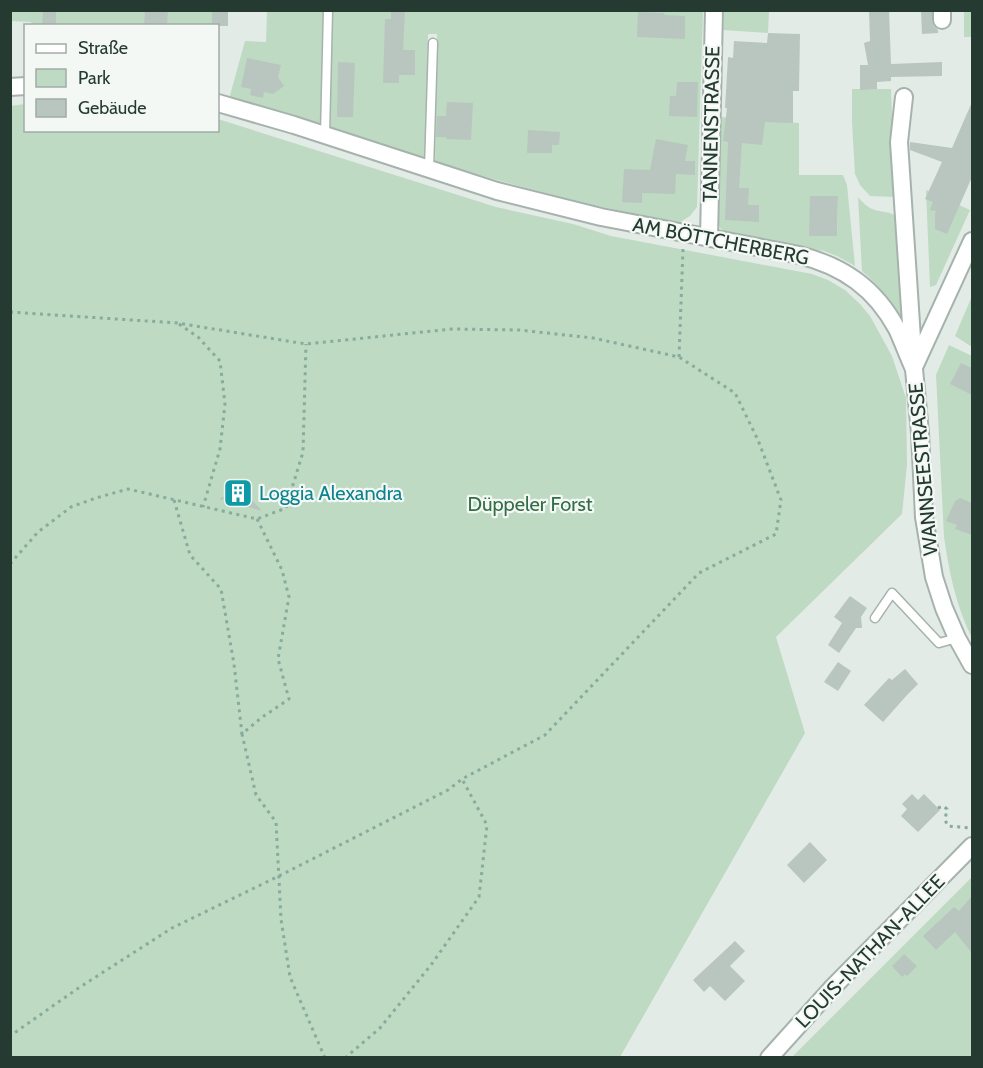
<svg xmlns="http://www.w3.org/2000/svg" width="983" height="1068" viewBox="0 0 983 1068" font-family="Cabin,sans-serif">
  <style>
    .green { fill: #bedac3; fill-rule: evenodd }
    .building { fill: #b9c6bf }
    .lines { fill: none; stroke-linecap: round; stroke-linejoin: round }
    .service-casing { stroke: #a6b3ad; stroke-width: 11 }
    .minor-casing { stroke: #a6b3ad; stroke-width: 20 }
    .path { stroke: #87ab9c; stroke-width: 3; stroke-dasharray: 3 4.5; stroke-linecap: butt }
    .service { stroke: #fff; stroke-width: 8 }
    .minor { stroke: #fff; stroke-width: 16 }
    .labels { text-anchor: middle; dominant-baseline: central; stroke-width: 4.5; stroke-linejoin: round; paint-order: stroke }
    .street-label { font-size: 20px; fill: #253b32; stroke: #f3f8f5 }
    .culture-label { font-size: 20px; fill: #0d838f; stroke: #f3f8f5; text-anchor: start }
    .park-label { font-size: 20px; fill: #336d43; stroke: #f3f8f5 }
  </style>
  <rect width="100%" height="100%" fill="#e3ebe7"/>
  <!-- green -->
  <g class="green">
    <polygon points="10,11 212,11 212,25 32,25 31,22 11,21"/>
    <path d="M 267,11 L 703,11 L 697,207 L 690,216 L 679,223 C 596,207 515,187 435,161 L 437,34 L 428,34 L 425,159 L 367,140 L 319,123 L 229,99 L 245,41 L 266,42 Z"/>
    <polygon points="724,11 769,11 768,33 723,30"/>
    <rect x="964" y="11" width="8" height="26"/>
    <polygon points="852,89 891,89 895,197 870,196 860,185 855,174 852,123"/>
    <polygon points="25,104 26,130 218,130 218,119 496,207 573,224 611,236 812,274 828,280 845,290 860,304 870,316 892,356 906,398 907,465 902,514 776,637 805,733 620,1057 11,1057 10,106"/>
    <path d="M 720,117 L 799,123 L 799,175 L 843,175 L 847,185 L 855,266 L 837,256 L 824,251 L 727,233 L 720,228 L 717,221 ZM 810,196 L 838,197 L 837,236 L 810,236 Z"/>
    <polygon points="926,190 970,210 936,285 930,287"/>
    <path d="M 858,197 C 863,203 868,208 875,210 C 883,212 890,212 896,216 L 904,328 C 894,305 881,287 862,271 Z"/>
    <polygon points="972,296 972,347 955,336"/>
    <path d="M 949,345 L 972,356 L 972,638 C 956,606 949,572 944,537 L 936,375 Z"/>
    <polygon points="972,877 972,1057 791,1058"/>
  </g>
  <!-- building -->
  <g class="building">
    <polygon points="43,10 56,10 56,26 42,26"/>
    <polygon points="145,10 168,10 167,26 144,26"/>
    <rect x="212" y="10" width="16" height="16"/>
    <polygon points="391,10 405,10 403,50 415,50 415,75 399,75 399,83 383,83 385,19 391,19"/>
    <polygon points="869,10 889,10 891,64 942,62 942,76 891,77 891,81 877,82 877,89 860,90 860,65 868,65 864,43 870,41"/>
    <polygon points="638,12 664,13 665,15 685,16 685,39 637,37"/>
    <polygon points="921,12 932,12 933,25 938,30 938,33 922,34"/>
    <polygon points="768,33 800,34 799,91 793,91 793,123 765,122 762,145 742,143 739,188 749,188 748,205 759,205 759,222 725,220 728,142 723,141 727,108 725,108 728,57 733,58 734,41 767,43"/>
    <polygon points="247,58 281,65 278,77 284,86 273,94 264,92 263,98 250,95 251,89 241,87"/>
    <polygon points="338,62 355,63 353,117 337,117"/>
    <polygon points="677,82 698,82 697,117 669,116 670,96 676,96"/>
    <polygon points="447,102 473,103 471,140 446,139 446,137 436,137 437,116 446,116"/>
    <polygon points="972,102 972,177 947,234 935,229 935,215 936,211 930,210 933,202 925,199 942,162 910,150 910,142 952,148"/>
    <polygon points="528,130 560,132 559,145 552,145 552,153 527,153"/>
    <polygon points="656,139 688,145 685,161 695,161 695,175 676,174 675,194 642,193 642,203 622,202 624,169 650,170"/>
    <polygon points="810,196 838,196 837,236 809,236"/>
    <polygon points="961,363 972,368 972,395 950,384"/>
    <polygon points="240,487 262,511 219,499"/>
    <polygon points="960,498 972,503 972,535 955,529 957,525 946,521 955,501"/>
    <polygon points="850,596 867,608 861,617 862,628 856,628 839,653 828,645 842,623 834,617"/>
    <polygon points="838,662 851,671 838,691 824,682"/>
    <polygon points="905,669 918,684 907,695 883,722 864,705 889,678 892,680"/>
    <polygon points="912,794 918,800 924,794 940,810 918,832 901,816 907,809 902,804"/>
    <polygon points="810,842 827,860 804,883 787,865"/>
    <polygon points="972,896 972,953 955,932 936,950 923,936 954,907 959,911"/>
    <polygon points="735,941 745,951 730,966 745,981 725,1001 710,986 704,992 693,980"/>
    <polygon points="904,954 917,966 907,976 905,974 902,977 892,966"/>
  </g>
  <g class="lines">
    <!-- service casing -->
    <g class="service-casing">
      <g id="service">
        <polyline points="325,135 328,10"/>
        <polyline points="429,169 433,43"/>
        <polyline points="875,618 892,593 939,643 957,638"/>
      </g>
    </g>
    <!-- minor casing -->
    <g class="minor-casing">
      <g id="minor">
        <polyline points="942,20 942,10"/>
        <polyline points="10,87 26,86"/>
        <polyline points="904,97 899,142 914,369 920,433 924,517 934,577 944,608 957,638 972,665"/>
        <path d="M 218,103 L 294,125 L 497,191 L 601,217 L 799,255 C 843,266 875,288 897,329 C 903,342 908,356 914,369"/>
        <polyline points="709,238 714,10"/>
        <polyline points="915,365 972,241"/>
        <polyline points="769,1058 833,987 972,846"/>
      </g>
    </g>
    <!-- path -->
    <g class="path">
      <polyline points="10,312 177,323 306,344 452,329 519,330 593,338 679,357 735,393 758,440 781,500 776,534 699,573 545,735 462,779 448,790 281,875 172,928 77,989 10,1036"/>
      <polyline points="179,324 198,337 220,361 225,404 220,449 203,507"/>
      <polyline points="679,357 683,249"/>
      <polyline points="174,500 190,555 221,589 234,664 242,734"/>
      <polyline points="257,519 282,570 289,597 278,659 289,699 261,718 242,734 256,795 276,822 281,919 290,977 325,1058"/>
      <polyline points="10,564 38,532 71,507 96,498 128,489 257,519 286,508 303,452 306,344"/>
      <polyline points="938,808 943,806 947,809 945,820 948,826 971,828"/>
      <polyline points="345,1058 380,1028 431,965 479,897 487,825 462,779"/>
    </g>
    <!-- service -->
    <use href="#service" class="service"/>
    <!-- minor -->
    <use href="#minor" class="minor"/>
  </g>
  <!-- icons -->
  <defs>
    <g id="building-square" transform="scale(1.5)"><rect x="-9" y="-9" width="18" height="18" rx="4" fill="#0f9aa8" stroke="#f3f8f5"/><path d="M-4-6H4V6H1V3H-1V6H-4ZM-2.5-4.3h1.7v1.8h-1.7ZM.8-4.3h1.7v1.8H.8ZM-2.5-1h1.7V.8h-1.7ZM.8-1h1.7V.8H.8Z" fill="#fff"/></g>
  </defs>
  <g fill-rule="evenodd">
    <use href="#building-square" x="238" y="493"/>
  </g>
  <g class="labels">
    <!-- street labels -->
    <g class="street-label">
      <text transform="translate(711 124) rotate(-89)">TANNENSTRASSE</text>
      <text transform="translate(721 241) rotate(11)">AM BÖTTCHERBERG</text>
      <text transform="translate(923 469) rotate(-95)">WANNSEESTRASSE</text>
      <text transform="translate(870 951) rotate(-46)">LOUIS-NATHAN-ALLEE</text>
    </g>
    <!-- culture labels -->
    <g class="culture-label">
      <text x="259" y="493">Loggia Alexandra</text>
    </g>
    <!-- park labels -->
    <g class="park-label">
      <text x="530" y="504">Düppeler Forst</text>
    </g>
  </g>
  <!-- border -->
  <rect width="983" height="1068" fill="none" stroke="#253b32" stroke-width="24"/>
  <!-- legend -->
  <rect x="24" y="24" width="195" height="108" fill="#f3f8f5" stroke="#a1aca7" stroke-width="1.5"/>
  <rect x="36" y="44" width="30" height="9" fill="#ffffff" stroke="#a1aca7" stroke-width="1.5"/>
  <text x="78" y="54" font-size="18" fill="#253b32">Straße</text>
  <rect x="36" y="69" width="30" height="18" fill="#bedac3" stroke="#a1aca7" stroke-width="1.5"/>
  <text x="78" y="84" font-size="18" fill="#253b32">Park</text>
  <rect x="36" y="99" width="30" height="18" fill="#b9c6bf" stroke="#a1aca7" stroke-width="1.5"/>
  <text x="78" y="114" font-size="18" fill="#253b32">Gebäude</text>
</svg>
